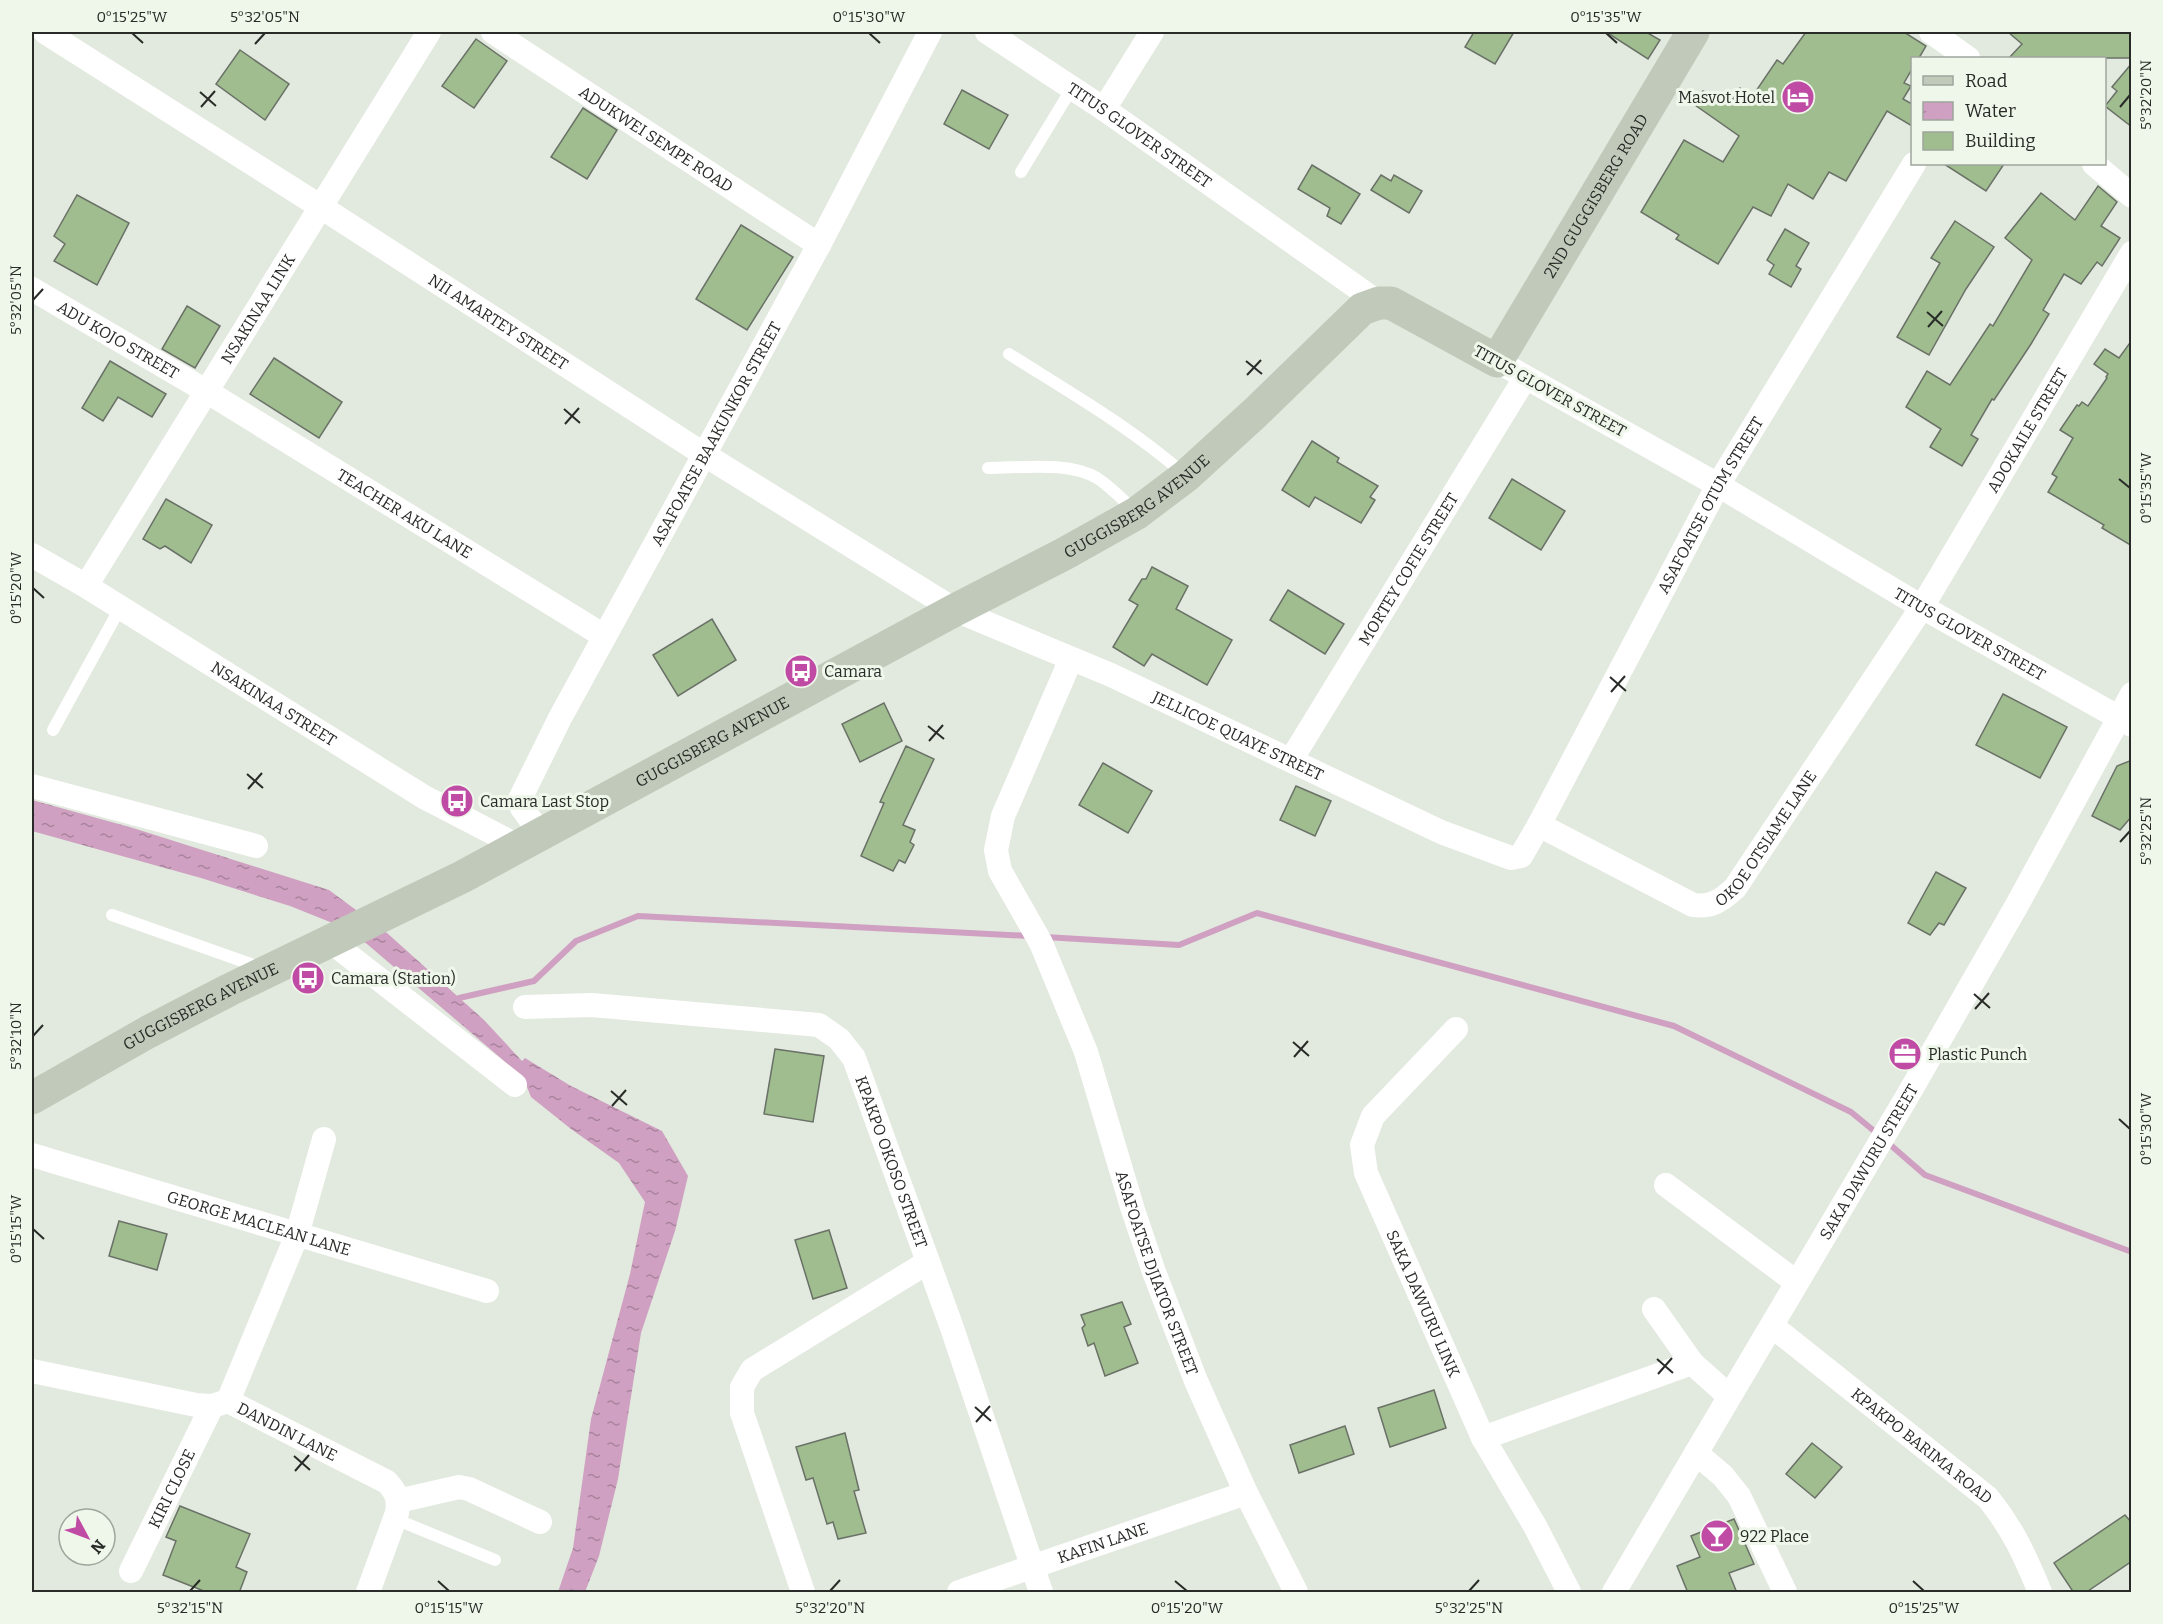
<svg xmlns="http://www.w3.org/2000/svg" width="2163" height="1624" viewBox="0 0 2163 1624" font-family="Bitter,serif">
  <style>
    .water { fill: url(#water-ripples) }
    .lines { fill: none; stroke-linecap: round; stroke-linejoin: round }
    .stream { stroke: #cfa0c1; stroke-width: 6 }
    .building { fill: #a0bd8f; stroke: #6a7167; stroke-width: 1.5 }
    .lane { stroke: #fff; stroke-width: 12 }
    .street { stroke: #fff; stroke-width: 24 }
    .secondary { stroke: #c0c9ba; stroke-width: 33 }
    .ticks { fill: none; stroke: #282b27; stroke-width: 2 }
    .labels { text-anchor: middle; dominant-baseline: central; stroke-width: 6; stroke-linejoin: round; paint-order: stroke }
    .poi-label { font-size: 16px; fill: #282b27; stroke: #eff7eb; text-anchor: start }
    .street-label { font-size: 16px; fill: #282b27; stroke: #eff7eb }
    .neatline { fill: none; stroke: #282b27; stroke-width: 2 }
    .ticks-label { font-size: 15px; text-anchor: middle; fill: #282b27 }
  </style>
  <defs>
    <pattern id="water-ripples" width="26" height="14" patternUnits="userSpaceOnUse" patternTransform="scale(1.5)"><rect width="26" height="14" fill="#cfa0c1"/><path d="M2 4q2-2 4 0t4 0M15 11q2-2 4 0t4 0" fill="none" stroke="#a8839d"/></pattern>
  </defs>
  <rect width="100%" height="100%" fill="#e2e9de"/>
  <!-- water -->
  <polygon class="water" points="32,800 133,828 329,890 387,933 484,1020 522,1061 525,1058 571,1086 662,1131 688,1176 675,1231 641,1333 618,1479 599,1556 585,1592 558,1592 573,1548 591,1419 630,1274 645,1202 619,1163 571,1129 531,1097 523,1077 367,944 335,924 290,906 201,878 32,831"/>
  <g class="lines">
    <!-- stream -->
    <g class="stream">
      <polyline points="1045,937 1179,945 1257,913 1674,1026 1851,1112 1879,1135"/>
      <polyline points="459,998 534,981 576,941 638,916 1029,936"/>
      <polyline points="1887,1142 1925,1175 2132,1252"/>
    </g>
  </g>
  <!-- building -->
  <g class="building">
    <polygon points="1474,32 1514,32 1495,64 1465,47"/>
    <polygon points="1606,32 1646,32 1660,40 1648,59"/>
    <polygon points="1806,32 1904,32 1926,46 1919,58 1912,58 1912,69 1904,83 1911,86 1903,99 1912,104 1912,126 1887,111 1846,181 1829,172 1813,199 1788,184 1771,216 1753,207 1718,264 1676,239 1679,235 1641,212 1684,140 1723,162 1739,136 1695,105 1703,91 1729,105 1740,88 1752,97 1777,60 1783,64"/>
    <polygon points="2008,32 2132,32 2132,58 2009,58 2022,44"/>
    <polygon points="476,39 507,61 474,108 442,86"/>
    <polygon points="240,50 289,84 265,120 216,84"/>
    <polygon points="2132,63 2132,127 2105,106 2117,91 2112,87"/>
    <polygon points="962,90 1008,115 989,149 944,124"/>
    <polygon points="583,108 617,130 587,179 551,157"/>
    <polygon points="1944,164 2004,164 1986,191"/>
    <polygon points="1312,165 1360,194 1341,224 1327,216 1330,208 1298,189"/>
    <polygon points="1381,175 1391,181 1394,175 1422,191 1409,213 1371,190"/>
    <polygon points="2098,186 2117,202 2101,226 2120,238 2102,266 2097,262 2081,284 2064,274 2043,310 2049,314 2031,344 1994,400 1992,399 1971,435 1978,439 1962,466 1930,447 1941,429 1906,407 1927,371 1950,385 1990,324 1993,326 2032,260 2005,238 2041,193 2075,220"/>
    <polygon points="77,195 129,223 97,285 54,261 65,244 54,236"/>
    <polygon points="1955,221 1994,247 1966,289 1929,355 1897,337 1940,263 1931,258"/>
    <polygon points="741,225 793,257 747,330 696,299"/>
    <polygon points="1785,229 1809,243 1796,266 1801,269 1791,287 1769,274 1774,265 1767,260"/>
    <polygon points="187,306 220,326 195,368 162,349"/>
    <polygon points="2132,340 2132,546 2102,528 2104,525 2048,492 2057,477 2052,474 2073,438 2060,430 2077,405 2079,406 2082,402 2088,406 2107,378 2106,377 2108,374 2094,364 2105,349 2119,358"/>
    <polygon points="274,358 342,402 319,438 250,394"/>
    <polygon points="110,361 166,394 152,417 118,397 103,421 82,408"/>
    <polygon points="1312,441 1339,458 1337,462 1378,486 1370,497 1375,500 1361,523 1315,497 1309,507 1282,490"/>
    <polygon points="1512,479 1565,511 1541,550 1489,518"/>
    <polygon points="166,499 212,525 191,563 165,546 160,549 143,539"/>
    <polygon points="1152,567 1188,586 1176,609 1232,640 1207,685 1152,654 1144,666 1113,647 1138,605 1129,600 1142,579 1146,579"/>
    <polygon points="1288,590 1344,624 1325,654 1270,620"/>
    <polygon points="712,619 736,660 678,696 653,655"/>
    <polygon points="2003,694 2067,727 2040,778 1976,745"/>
    <polygon points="884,703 902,741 860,762 842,724"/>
    <polygon points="906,746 934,759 903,825 915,830 910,842 914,845 905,863 899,860 893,871 861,856 884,803 880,802"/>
    <polygon points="2132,760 2132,816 2120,830 2092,816 2117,766"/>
    <polygon points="1103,763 1152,791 1128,833 1079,805"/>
    <polygon points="1296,786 1331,801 1315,836 1280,820"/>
    <polygon points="1936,872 1966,888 1944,925 1939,923 1930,935 1908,923"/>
    <polygon points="775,1049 824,1056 813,1122 764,1114"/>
    <polygon points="119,1221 167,1234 157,1270 109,1256"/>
    <polygon points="829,1230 847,1288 813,1299 795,1240"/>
    <polygon points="1122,1302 1131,1324 1124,1327 1138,1363 1105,1376 1094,1343 1088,1346 1082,1328 1085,1325 1081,1315"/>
    <polygon points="1434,1390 1446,1428 1390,1447 1378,1408"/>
    <polygon points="1345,1426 1354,1454 1299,1473 1290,1445"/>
    <polygon points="845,1433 859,1490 854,1491 866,1533 838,1539 833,1522 827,1524 813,1478 806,1480 796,1447"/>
    <polygon points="1812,1443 1842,1467 1815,1498 1786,1474"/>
    <polygon points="180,1506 250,1534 236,1567 247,1572 239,1593 209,1593 163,1575 176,1541 166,1537"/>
    <polygon points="2125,1515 2132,1523 2132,1561 2085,1593 2074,1593 2054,1563"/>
    <polygon points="1734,1519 1754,1564 1729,1573 1737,1593 1688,1593 1677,1566 1700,1557 1691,1536"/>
  </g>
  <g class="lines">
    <!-- lane -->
    <g class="lane">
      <polyline points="1021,172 1072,88"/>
      <path d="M 1009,354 C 1069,392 1132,428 1185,475"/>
      <path d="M 988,468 C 1021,468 1069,461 1097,478 C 1111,487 1124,501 1136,512"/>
      <polyline points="53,730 120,608"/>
      <polyline points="112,915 262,968"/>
      <polyline points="395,1519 495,1560"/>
    </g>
    <!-- street -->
    <g class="street">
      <path id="s1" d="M 45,32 L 321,207 L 705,455 L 955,610 L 1111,675 L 1441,832 L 1511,858 L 1521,856 L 1539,825 L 1718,485 L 1914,164"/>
      <path id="s2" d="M 493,32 L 819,245"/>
      <path id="s3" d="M 987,32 L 1104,109 L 1379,303"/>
      <polyline points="1931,32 1968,58"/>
      <polyline points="1104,109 1152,32"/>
      <polyline points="2094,164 2132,196"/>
      <path id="s4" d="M 32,289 L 206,391 L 604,636"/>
      <path id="s5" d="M 1497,361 L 1718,485 L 1922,607 L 2132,725"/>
      <path id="s6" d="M 32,555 L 86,586 L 424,797 L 518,846"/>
      <path id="s7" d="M 86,586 L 429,32"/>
      <path id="s8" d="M 1071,659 L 1003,816 L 996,850 L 1000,871 L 1041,943 L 1086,1052 L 1133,1210 L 1154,1272 L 1196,1381 L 1246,1493 L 1296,1592"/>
      <path id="s9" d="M 1291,760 L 1525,378"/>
      <polyline points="32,786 256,846"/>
      <path id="s10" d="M 1539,825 L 1693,905 C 1711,908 1722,900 1735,888 L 1922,607 L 2132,253"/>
      <path id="s11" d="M 541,834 L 522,808 L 520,799 L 560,718 L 819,245 L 930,32"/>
      <polyline points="330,941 515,1085"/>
      <path id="s12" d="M 525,1007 L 592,1005 L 819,1025 L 839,1039 L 854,1058 L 951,1325 L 1041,1592"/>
      <path id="s13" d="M 1456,1029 L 1373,1116 L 1362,1145 L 1366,1173 L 1483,1438 L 1535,1526 L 1569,1592"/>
      <path id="s14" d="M 32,1155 L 487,1291"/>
      <polyline points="1666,1185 1796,1282"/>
      <polyline points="1654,1309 1692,1363"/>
      <path id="s15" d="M 1772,1326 L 1988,1498 C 2013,1529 2025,1556 2040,1592"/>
      <path id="s16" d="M 32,1371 L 196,1405 L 212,1406 L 228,1401 L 387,1482 C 397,1493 399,1499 397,1513 L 368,1592"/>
      <polyline points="228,1401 297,1235 324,1139"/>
      <polyline points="1483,1438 1692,1363 1729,1396"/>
      <polyline points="1696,1453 1723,1476 1739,1496 1785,1592"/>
      <polyline points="398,1501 459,1487 469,1489 540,1522"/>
      <path id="s17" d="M 131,1571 L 212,1406"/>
      <polyline points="803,1592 742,1413 742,1387 752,1370 928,1262"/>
      <path id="s18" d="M 959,1592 L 1246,1493"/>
      <path id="s19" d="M 1614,1592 L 1908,1095 L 2017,905 L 2132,694"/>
    </g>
    <!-- secondary -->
    <path class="secondary" id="s20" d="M 32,1098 L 148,1032 L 229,990 L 462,877 L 955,610 L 1064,554 L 1137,513 L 1186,476 L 1255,413 L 1362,309 L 1379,303 L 1391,303 L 1497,361 L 1693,32"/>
  </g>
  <!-- ticks -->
  <path class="ticks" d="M 132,33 L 143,43M 869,33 L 880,43M 1606,33 L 1617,43M 255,44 L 265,33M 200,92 L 216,106M 201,107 L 215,91M 2120,107 L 2130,95M 33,300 L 43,289M 1927,312 L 1943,326M 1928,327 L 1942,311M 1246,361 L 1262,374M 1247,375 L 1261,360M 564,409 L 580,423M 565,424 L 579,408M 2119,479 L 2130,488M 33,588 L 44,598M 1610,677 L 1626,691M 1611,692 L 1625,676M 928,726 L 944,739M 929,741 L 943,725M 247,774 L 263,788M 248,789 L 262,773M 2120,842 L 2130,831M 1974,994 L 1990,1008M 1975,1009 L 1989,993M 33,1036 L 43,1025M 1293,1042 L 1309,1056M 1294,1057 L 1308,1041M 611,1091 L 627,1105M 612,1106 L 626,1090M 2119,1119 L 2130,1129M 33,1229 L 44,1239M 1657,1359 L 1673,1373M 1658,1374 L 1672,1358M 975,1407 L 991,1421M 976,1422 L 990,1406M 294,1456 L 310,1470M 295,1471 L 309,1455M 438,1581 L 449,1591M 1175,1581 L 1187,1591M 1913,1581 L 1924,1591M 190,1591 L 200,1580M 830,1591 L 840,1580M 1469,1591 L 1479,1580"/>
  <!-- icons -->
  <defs>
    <g id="hotel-disc" transform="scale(1.725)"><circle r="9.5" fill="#bf4ba4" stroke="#eff7eb"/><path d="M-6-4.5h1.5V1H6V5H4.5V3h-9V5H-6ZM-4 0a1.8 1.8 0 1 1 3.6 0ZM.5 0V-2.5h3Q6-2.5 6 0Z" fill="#fff"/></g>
    <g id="bus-disc" transform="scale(1.725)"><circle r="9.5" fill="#bf4ba4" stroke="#eff7eb"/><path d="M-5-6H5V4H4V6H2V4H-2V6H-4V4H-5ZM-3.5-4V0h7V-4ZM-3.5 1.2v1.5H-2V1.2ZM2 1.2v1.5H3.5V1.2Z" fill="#fff"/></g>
    <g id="office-disc" transform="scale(1.725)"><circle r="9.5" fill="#bf4ba4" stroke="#eff7eb"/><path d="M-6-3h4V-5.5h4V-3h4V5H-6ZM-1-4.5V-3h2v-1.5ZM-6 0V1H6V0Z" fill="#fff"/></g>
    <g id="bar-disc" transform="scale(1.725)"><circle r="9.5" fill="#bf4ba4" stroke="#eff7eb"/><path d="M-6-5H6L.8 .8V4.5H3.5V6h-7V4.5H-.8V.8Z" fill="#fff"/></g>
  </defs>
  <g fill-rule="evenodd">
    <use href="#hotel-disc" x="1798" y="97"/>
    <use href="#bus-disc" x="801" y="671"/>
    <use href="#bus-disc" x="457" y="801"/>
    <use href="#bus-disc" x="308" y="978"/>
    <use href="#office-disc" x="1905" y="1054"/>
    <use href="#bar-disc" x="1717" y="1536"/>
  </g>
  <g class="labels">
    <!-- poi labels -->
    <g class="poi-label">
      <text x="1775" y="97" text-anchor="end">Masvot Hotel</text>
      <text x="824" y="671">Camara</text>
      <text x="480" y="801">Camara Last Stop</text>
      <text x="331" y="978">Camara (Station)</text>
      <text x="1928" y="1054">Plastic Punch</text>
      <text x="1740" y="1536">922 Place</text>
    </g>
    <!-- street labels -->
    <g class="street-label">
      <text stroke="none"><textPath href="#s3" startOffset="184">TITUS GLOVER STREET</textPath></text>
      <text stroke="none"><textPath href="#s2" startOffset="195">ADUKWEI SEMPE ROAD</textPath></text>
      <text stroke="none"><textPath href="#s20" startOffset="1898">2ND GUGGISBERG ROAD</textPath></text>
      <text stroke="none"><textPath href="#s7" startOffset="326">NSAKINAA LINK</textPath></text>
      <text stroke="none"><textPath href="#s1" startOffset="538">NII AMARTEY STREET</textPath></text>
      <text stroke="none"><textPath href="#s4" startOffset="100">ADU KOJO STREET</textPath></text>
      <text transform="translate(1550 391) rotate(29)">TITUS GLOVER STREET</text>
      <text stroke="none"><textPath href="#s10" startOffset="764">ADOKAILE STREET</textPath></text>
      <text stroke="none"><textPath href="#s11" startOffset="456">ASAFOATSE BAAKUNKOR STREET</textPath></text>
      <text stroke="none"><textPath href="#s20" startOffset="1254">GUGGISBERG AVENUE</textPath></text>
      <text stroke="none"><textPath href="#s1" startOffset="2096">ASAFOATSE OTUM STREET</textPath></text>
      <text stroke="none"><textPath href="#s4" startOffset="435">TEACHER AKU LANE</textPath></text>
      <text stroke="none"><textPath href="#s9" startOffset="224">MORTEY COFIE STREET</textPath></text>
      <text stroke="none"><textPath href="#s5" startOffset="546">TITUS GLOVER STREET</textPath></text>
      <text stroke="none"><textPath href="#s6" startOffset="284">NSAKINAA STREET</textPath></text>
      <text stroke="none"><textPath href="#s1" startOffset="1388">JELLICOE QUAYE STREET</textPath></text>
      <text stroke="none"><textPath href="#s20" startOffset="768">GUGGISBERG AVENUE</textPath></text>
      <text stroke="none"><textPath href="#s10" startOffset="279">OKOE OTSIAME LANE</textPath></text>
      <text stroke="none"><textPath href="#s20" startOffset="192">GUGGISBERG AVENUE</textPath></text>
      <text stroke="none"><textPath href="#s19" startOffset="500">SAKA DAWURU STREET</textPath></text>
      <text stroke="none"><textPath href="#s12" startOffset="454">KPAKPO OKOSO STREET</textPath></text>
      <text stroke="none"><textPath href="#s14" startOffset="237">GEORGE MACLEAN LANE</textPath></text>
      <text stroke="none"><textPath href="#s8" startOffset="660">ASAFOATSE DJIATOR STREET</textPath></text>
      <text stroke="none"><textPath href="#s13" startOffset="322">SAKA DAWURU LINK</textPath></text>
      <text stroke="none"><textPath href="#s16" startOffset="267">DANDIN LANE</textPath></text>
      <text stroke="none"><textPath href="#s15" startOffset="192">KPAKPO BARIMA ROAD</textPath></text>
      <text stroke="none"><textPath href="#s17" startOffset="92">KIRI CLOSE</textPath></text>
      <text stroke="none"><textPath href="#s18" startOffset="152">KAFIN LANE</textPath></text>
    </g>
  </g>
  <!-- border -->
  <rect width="2163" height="1624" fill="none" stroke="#eff7eb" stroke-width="66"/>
  <!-- legend -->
  <rect x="1911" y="57" width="195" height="108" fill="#eff7eb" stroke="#9fa59d" stroke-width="1.5"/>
  <rect x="1923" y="76" width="30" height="9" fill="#c0c9ba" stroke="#9fa59d" stroke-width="1.5"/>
  <text x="1965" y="87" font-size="18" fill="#282b27">Road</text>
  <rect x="1923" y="102" width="30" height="18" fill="url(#water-ripples)" stroke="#9fa59d" stroke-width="1.5"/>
  <text x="1965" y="117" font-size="18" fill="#282b27">Water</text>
  <rect x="1923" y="132" width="30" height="18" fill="#a0bd8f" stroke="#9fa59d" stroke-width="1.5"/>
  <text x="1965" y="147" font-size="18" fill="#282b27">Building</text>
  <!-- north arrow -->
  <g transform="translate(87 1537) rotate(131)"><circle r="28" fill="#eff7eb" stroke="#9fa59d" stroke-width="1.5"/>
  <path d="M0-4.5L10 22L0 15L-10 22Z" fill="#bf4ba4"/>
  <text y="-9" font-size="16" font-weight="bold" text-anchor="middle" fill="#282b27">N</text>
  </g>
  <rect x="33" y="33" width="2097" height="1558" class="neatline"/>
  <g class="ticks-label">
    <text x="132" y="22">0°15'25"W</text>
    <text x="265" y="22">5°32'05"N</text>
    <text x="869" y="22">0°15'30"W</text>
    <text x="1606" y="22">0°15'35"W</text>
    <text transform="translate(2146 95) rotate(-90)" y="5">5°32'20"N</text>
    <text transform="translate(16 300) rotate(-90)" y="5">5°32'05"N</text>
    <text transform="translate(2146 488) rotate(-90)" y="5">0°15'35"W</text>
    <text transform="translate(16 588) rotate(-90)" y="5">0°15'20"W</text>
    <text transform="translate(2146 831) rotate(-90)" y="5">5°32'25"N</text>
    <text transform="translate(16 1036) rotate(-90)" y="5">5°32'10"N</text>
    <text transform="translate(2146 1129) rotate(-90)" y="5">0°15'30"W</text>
    <text transform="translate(16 1229) rotate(-90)" y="5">0°15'15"W</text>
    <text x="190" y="1613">5°32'15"N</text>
    <text x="449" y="1613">0°15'15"W</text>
    <text x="830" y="1613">5°32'20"N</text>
    <text x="1187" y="1613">0°15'20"W</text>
    <text x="1469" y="1613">5°32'25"N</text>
    <text x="1924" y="1613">0°15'25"W</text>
  </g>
</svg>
